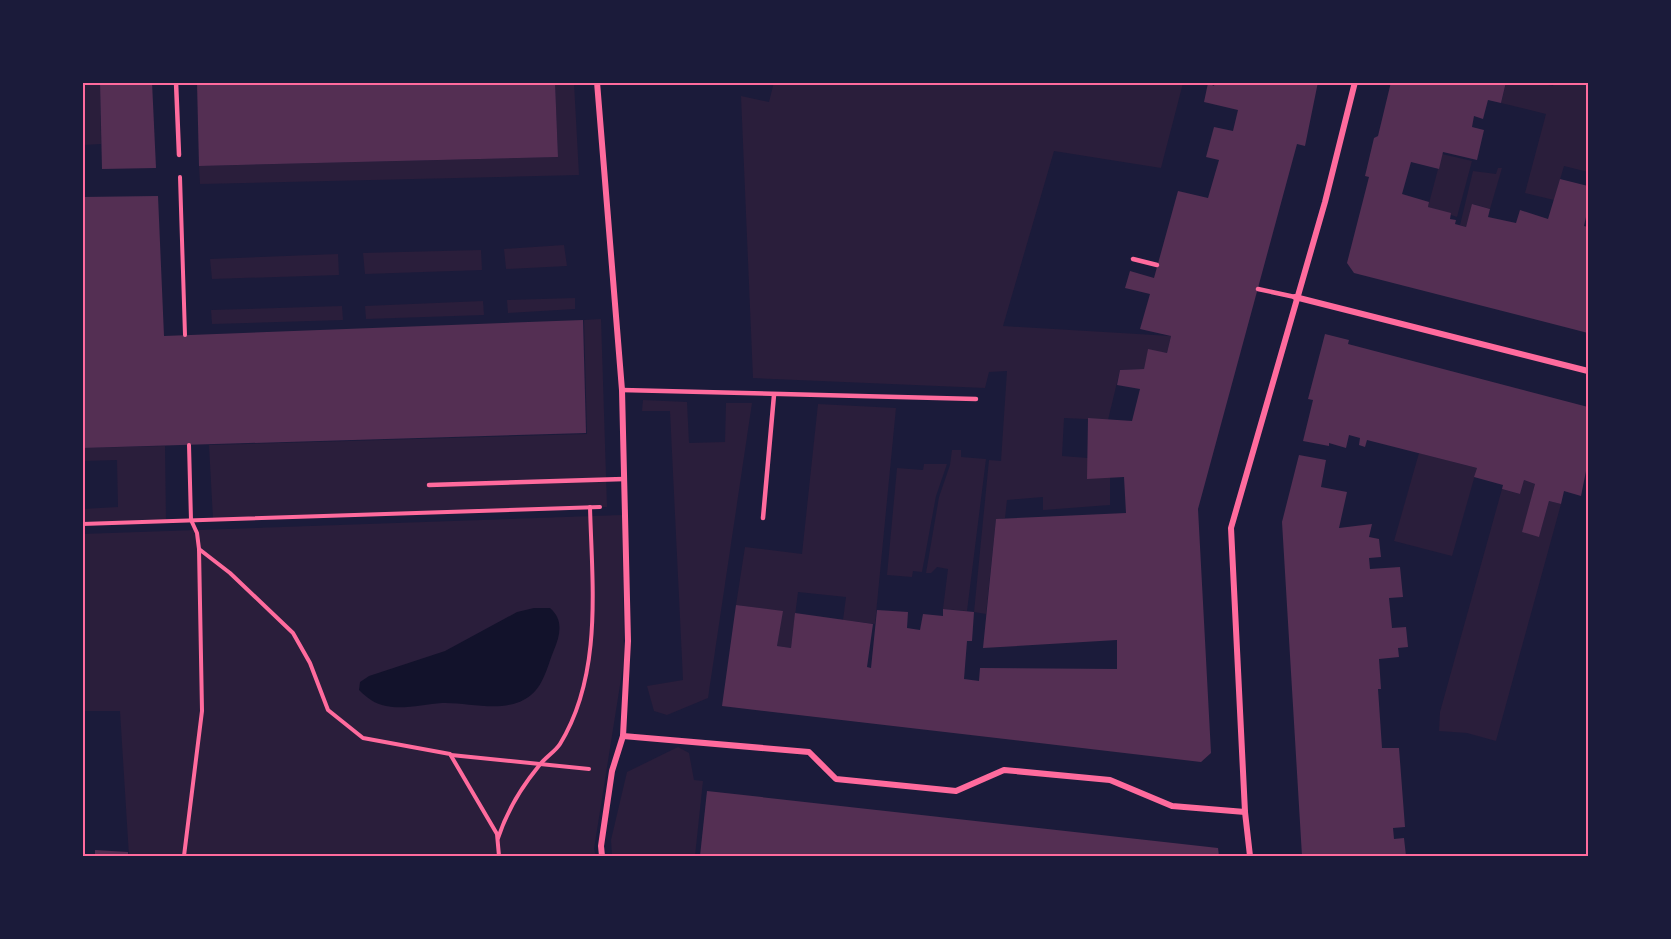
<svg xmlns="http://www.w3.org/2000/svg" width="1671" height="939" viewBox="0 0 1671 939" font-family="'Alegreya Sans',sans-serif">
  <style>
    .green { fill: #2a1e3b }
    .water { fill: #12122b }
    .building { fill: #542f53 }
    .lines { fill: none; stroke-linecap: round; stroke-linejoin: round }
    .path { stroke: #ff6b9d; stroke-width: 4 }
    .service { stroke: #ff6b9d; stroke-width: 4.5 }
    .minor { stroke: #ff6b9d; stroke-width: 6 }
    .neatline { fill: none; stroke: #ff6b9d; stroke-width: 2 }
  </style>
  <rect width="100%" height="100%" fill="#1b1b3a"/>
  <!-- green -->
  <g class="green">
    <polygon points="774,82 1183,83 1161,168 1054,151 1003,326 1171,336 1167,353 1148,350 1144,369 1120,370 1108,420 1064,418 1062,456 1088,458 1110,477 1110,505 1043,510 1043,497 1007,500 1005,518 996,520 986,614 974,612 989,460 1001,461 1007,371 989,372 985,388 753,378 741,96 769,102"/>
    <polygon points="82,83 100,83 101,144 83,145"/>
    <polygon points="555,83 574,83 579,175 200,184 199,166 558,157"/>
    <polygon points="1506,83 1539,83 1553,86 1554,83 1588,83 1588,172 1564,166 1554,200 1525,193 1546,114 1501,103"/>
    <polygon points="1442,154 1472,161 1457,217 1428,207"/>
    <polygon points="1498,168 1502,168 1490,209 1473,204 1466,227 1460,225 1473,171 1496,174"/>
    <polygon points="564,245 567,266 506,269 504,249"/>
    <polygon points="481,250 482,270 365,274 363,253"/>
    <polygon points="338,254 339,275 212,279 210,259"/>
    <polygon points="575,298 575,309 508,313 507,300"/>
    <polygon points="483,301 484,315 366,319 365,306"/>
    <polygon points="342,306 343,320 212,324 211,310"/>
    <polygon points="601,319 607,507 213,519 209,445 587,434 584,320"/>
    <polygon points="643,400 687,402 689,443 725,442 726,403 752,403 708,698 667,715 654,711 647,686 683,680 670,411 642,411"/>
    <polygon points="818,404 896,408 875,624 843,620 846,597 798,592 791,648 777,646 782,611 736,605 745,547 802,554"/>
    <polygon points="165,446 166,521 83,524 82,509 118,507 117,460 83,461 83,448"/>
    <polygon points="952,450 961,450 961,457 986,459 967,611 943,609 948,569 937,567 931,573 926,573 939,497 950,465"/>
    <polygon points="1419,453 1477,468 1452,556 1394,541"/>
    <polygon points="924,464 947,464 936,496 922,572 913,571 912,577 887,575 897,468 923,470"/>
    <polygon points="1524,480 1535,484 1523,532 1539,536 1549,501 1561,504 1496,741 1467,733 1439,731 1440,712 1502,489 1520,494"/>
    <polygon points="622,515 624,660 594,849 596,856 129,856 120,711 83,711 82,534"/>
    <polygon points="678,747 689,753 694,780 703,781 695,856 612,856 611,840 627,772"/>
  </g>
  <!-- water -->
  <path class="water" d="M 534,608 L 550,608 C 564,620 560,635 554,650 C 548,664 544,685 531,695 C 507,715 470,702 442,703 C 425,704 403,710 386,706 C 375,704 367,698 359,690 L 360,682 L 369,676 L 445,651 L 517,612 Z"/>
  <!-- building -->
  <g class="building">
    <polygon points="100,82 152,82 156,168 102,169"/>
    <polygon points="197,82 555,82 558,157 199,166"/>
    <polygon points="1215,82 1318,82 1305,146 1297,144 1198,509 1211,753 1201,762 722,706 736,605 783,611 777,646 791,648 795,613 873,624 867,667 871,668 877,610 908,612 907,628 920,630 923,614 943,616 943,609 974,612 972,641 967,641 964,679 979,681 980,668 1117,669 1117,640 983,648 996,519 1126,513 1124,477 1087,479 1088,418 1132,421 1140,389 1117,385 1120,370 1144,369 1148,349 1167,353 1171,336 1140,329 1150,294 1125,288 1130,271 1154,278 1178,191 1208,198 1219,160 1206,157 1214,127 1233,131 1238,110 1204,102 1208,83 1214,86"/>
    <polygon points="1391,82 1506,82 1501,103 1488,100 1483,119 1474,116 1472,127 1484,130 1477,160 1443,152 1439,169 1411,162 1402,194 1429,202 1428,207 1451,213 1450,219 1456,220 1455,224 1466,227 1472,204 1490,209 1488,217 1516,223 1520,210 1548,219 1560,179 1588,186 1588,208 1584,226 1588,227 1588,333 1354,273 1347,263 1369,177 1365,176 1374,138 1378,136"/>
    <polygon points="158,196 164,336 583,320 586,433 82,448 82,197"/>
    <polygon points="1325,334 1349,340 1348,344 1588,407 1588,461 1581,496 1564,491 1561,504 1549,501 1539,537 1522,532 1535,484 1524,480 1520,494 1502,489 1503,485 1474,477 1477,468 1367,440 1365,447 1359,445 1360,438 1349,435 1346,448 1329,443 1329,446 1303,441 1313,400 1308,399"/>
    <polygon points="1299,455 1326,460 1321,487 1347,492 1339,528 1372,524 1369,537 1379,539 1381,557 1369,558 1370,569 1400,567 1403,597 1389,598 1392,628 1406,627 1408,647 1398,648 1399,657 1379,659 1381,689 1378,689 1382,748 1399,748 1405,827 1393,828 1394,839 1404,838 1406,856 1302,856 1282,522"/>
    <polygon points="707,791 1218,848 1219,856 700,856"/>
    <polygon points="95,850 128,852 128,856 95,856"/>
  </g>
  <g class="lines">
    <!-- path -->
    <g class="path">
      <polyline points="180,177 185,335"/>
      <polyline points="189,445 191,520 197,533 199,549"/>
      <polyline points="82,524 600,507"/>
      <polyline points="451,755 589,769"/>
      <path d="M 498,838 C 507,811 520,789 538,767 C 544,758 555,752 560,744 C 603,674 592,584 590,507"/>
      <polyline points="184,856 202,711 199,549 230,573 293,633 310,663 328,710 363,738 450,754 497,834 499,856"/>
    </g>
    <!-- service -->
    <g class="service">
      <polyline points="176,82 179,155"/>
      <polyline points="1133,259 1157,265"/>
      <polyline points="1258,289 1295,297"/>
      <polyline points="622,390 976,399"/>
      <polyline points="429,485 624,479"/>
      <polyline points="763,518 774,395"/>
    </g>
    <!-- minor -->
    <g class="minor">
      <polyline points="597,82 622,390 628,641 623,736 612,771 601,846 602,856"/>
      <polyline points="1295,297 1588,371"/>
      <polyline points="623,736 809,752 836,779 956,791 1004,770 1110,780 1172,806 1245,812"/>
      <polyline points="1250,856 1245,812 1231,528 1325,202 1355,82"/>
    </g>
  </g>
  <!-- border -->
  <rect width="1671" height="939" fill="none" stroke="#1b1b3a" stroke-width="168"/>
  <rect x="84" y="84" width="1503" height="771" class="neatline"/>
</svg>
